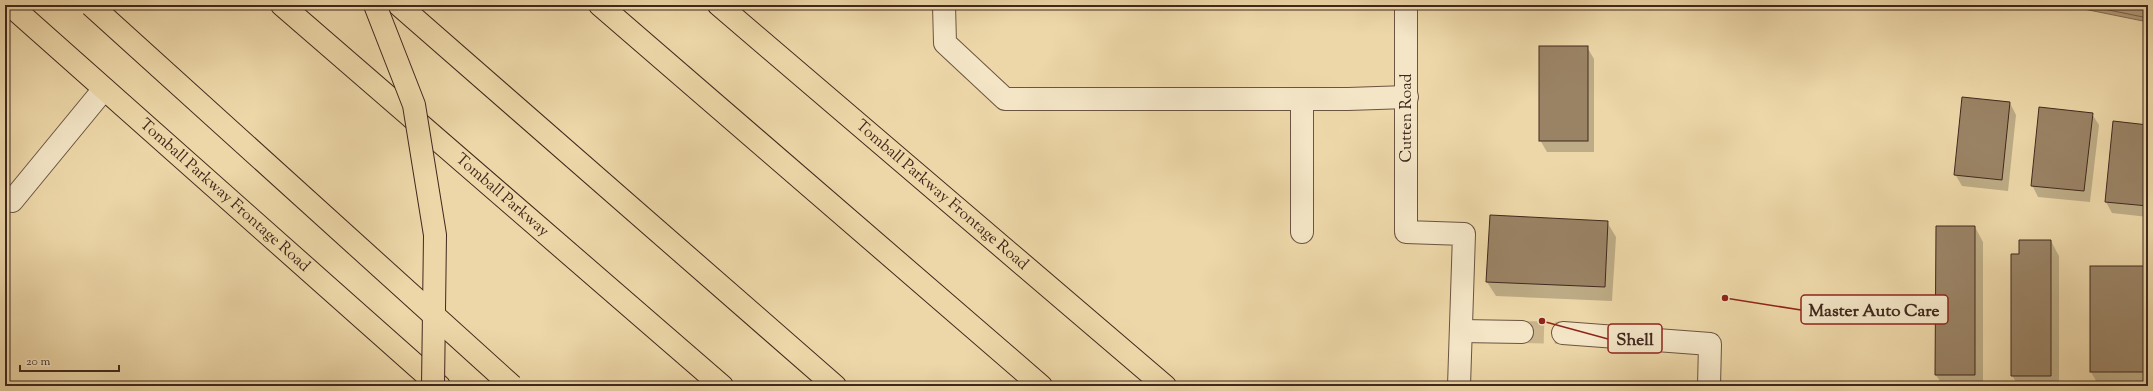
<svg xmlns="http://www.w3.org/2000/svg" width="2153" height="391" viewBox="0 0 2153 391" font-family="'Sorts Mill Goudy',serif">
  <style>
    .water { fill: #b29c79; stroke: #846e54 }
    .shadow { fill: #0003 }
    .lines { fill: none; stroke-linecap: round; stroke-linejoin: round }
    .shore { stroke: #79624b; stroke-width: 1 }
    .building { fill: #9a8365; stroke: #40281d }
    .minor-tunnel { stroke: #cab48c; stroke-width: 22; stroke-dasharray: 22 11; stroke-linecap: butt }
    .minor-casing { stroke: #6b5440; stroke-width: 24 }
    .major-casing { stroke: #40281d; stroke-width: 24 }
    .highway-casing { stroke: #40281d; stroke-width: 24 }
    .minor { stroke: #f3e5c6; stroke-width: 22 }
    .major { stroke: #edd7a8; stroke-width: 22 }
    .highway { stroke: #edd7a8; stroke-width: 22 }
    .highway-bridge-casing { stroke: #40281d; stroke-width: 24; stroke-linecap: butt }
    .highway-bridge { stroke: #edd7a8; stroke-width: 22 }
    .labels { text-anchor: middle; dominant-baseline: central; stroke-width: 3; stroke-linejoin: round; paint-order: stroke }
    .street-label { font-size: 16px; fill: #40281d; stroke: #f3e5c6 }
    .leader { fill: none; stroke: #8f2418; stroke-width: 1.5 }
    .callout-dot { fill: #8f2418; stroke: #f3e5c6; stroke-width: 1.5 }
    .callout { fill: #f3e5c6; stroke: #8f2418; stroke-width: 1.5 }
    .callout-label { font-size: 17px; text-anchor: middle; font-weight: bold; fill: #40281d }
  </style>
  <rect width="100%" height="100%" fill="#edd7a8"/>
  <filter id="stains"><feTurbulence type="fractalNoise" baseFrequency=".005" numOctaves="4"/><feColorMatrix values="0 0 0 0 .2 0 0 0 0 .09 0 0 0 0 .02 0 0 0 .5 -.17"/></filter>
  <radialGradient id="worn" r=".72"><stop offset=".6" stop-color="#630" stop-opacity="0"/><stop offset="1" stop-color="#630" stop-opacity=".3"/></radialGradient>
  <!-- water -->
  <polygon class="water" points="2064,5 2148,5 2148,22"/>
  <!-- shadow -->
  <g class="shadow">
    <polygon points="1587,47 1594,59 1594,152 1547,152 1540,140"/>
    <polygon points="2010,103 2016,115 2008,191 1962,186 1955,174"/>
    <polygon points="2092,114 2099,125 2090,202 2038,197 2032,185"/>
    <polygon points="2148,126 2148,217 2112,213 2106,202"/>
    <polygon points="1607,222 1616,237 1612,301 1496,296 1487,282"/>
    <polygon points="1975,227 1983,242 1983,386 1943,386 1936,375"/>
    <polygon points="2051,241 2059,256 2059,386 2018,386 2012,375 2020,255"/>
    <polygon points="2148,267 2148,386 2099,386 2091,372"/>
  </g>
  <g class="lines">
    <!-- shore -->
    <polyline class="shore" points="2084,5 2148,18"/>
  </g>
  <!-- building -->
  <g class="building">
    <rect x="1539" y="46" width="49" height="95"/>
    <polygon points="1962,97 2010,102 2002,180 1954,175"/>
    <polygon points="2039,107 2093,113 2084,191 2031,186"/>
    <polygon points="2113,121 2148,125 2148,206 2105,202"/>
    <polygon points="1490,215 1608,221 1605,287 1486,282"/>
    <polygon points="1936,226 1975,226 1975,375 1935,375"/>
    <polygon points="2019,240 2051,240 2051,376 2011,376 2011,254 2019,254"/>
    <rect x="2090" y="266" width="58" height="106"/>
  </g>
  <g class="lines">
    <!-- minor-tunnel -->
    <polyline class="minor-tunnel" points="1522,332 1563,333"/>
    <!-- minor casing -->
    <g class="minor-casing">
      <g id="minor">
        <polyline points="944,5 945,43 1005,99 1348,99 1407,97"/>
        <polyline points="1406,5 1406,232 1464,234 1459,386"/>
        <polyline points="1302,99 1302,232"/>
        <polyline points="12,201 104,89"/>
        <polyline points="1461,331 1522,332"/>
        <polyline points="1563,333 1710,344 1709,386"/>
      </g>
    </g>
    <!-- major casing -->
    <g class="major-casing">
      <g id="major">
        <path id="s1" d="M 10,5 L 439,386"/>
        <path id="s2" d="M 719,5 L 1165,386"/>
      </g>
    </g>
    <!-- highway casing -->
    <g class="highway-casing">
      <g id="highway">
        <path id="s3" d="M 282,5 L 722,386"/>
        <polyline points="399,5 835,386"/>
        <polyline points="600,5 1041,386"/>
      </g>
    </g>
    <!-- minor -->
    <use href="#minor" class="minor"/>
    <!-- major -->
    <use href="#major" class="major"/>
    <!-- highway -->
    <use href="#highway" class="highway"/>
    <!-- highway-bridge casing -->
    <g class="highway-bridge-casing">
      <g id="highway-bridge">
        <polyline points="91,5 512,386"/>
        <polyline points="375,5 414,105 435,235 433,386"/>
      </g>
    </g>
    <!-- highway-bridge -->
    <use href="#highway-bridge" class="highway-bridge"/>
  </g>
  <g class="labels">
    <!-- street labels -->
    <g class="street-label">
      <text transform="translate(1407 118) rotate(-90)">Cutten Road</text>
      <text stroke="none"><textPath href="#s2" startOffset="293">Tomball Parkway Frontage Road</textPath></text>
      <text stroke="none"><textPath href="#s1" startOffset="287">Tomball Parkway Frontage Road</textPath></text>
      <text stroke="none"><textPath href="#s3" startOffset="291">Tomball Parkway</textPath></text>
    </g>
  </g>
  <!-- callouts -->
  <path class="leader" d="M1725 298L1801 310M1542 321L1608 339"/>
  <g class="callout-dot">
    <circle cx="1725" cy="298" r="4"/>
    <circle cx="1542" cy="321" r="4"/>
  </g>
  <g class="callout">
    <rect x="1801" y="295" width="147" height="29" rx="4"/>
    <rect x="1608" y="324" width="54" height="29" rx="4"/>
  </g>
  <g class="callout-label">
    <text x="1874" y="316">Master Auto Care</text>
    <text x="1635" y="345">Shell</text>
  </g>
  <!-- margin -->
  <rect width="2153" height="391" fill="none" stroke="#edd7a8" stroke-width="20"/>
  <rect x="6" y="6" width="2141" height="379" fill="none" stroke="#40281d" stroke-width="2"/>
  <rect x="10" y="10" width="2133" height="371" fill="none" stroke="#40281d"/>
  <!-- scale -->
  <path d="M20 365v6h99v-6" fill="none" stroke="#40281d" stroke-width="2"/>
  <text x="26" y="365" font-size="12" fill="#40281d" stroke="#f3e5c6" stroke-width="3" paint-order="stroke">20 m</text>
  <rect width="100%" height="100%" filter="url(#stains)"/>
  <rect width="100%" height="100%" fill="url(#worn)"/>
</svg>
